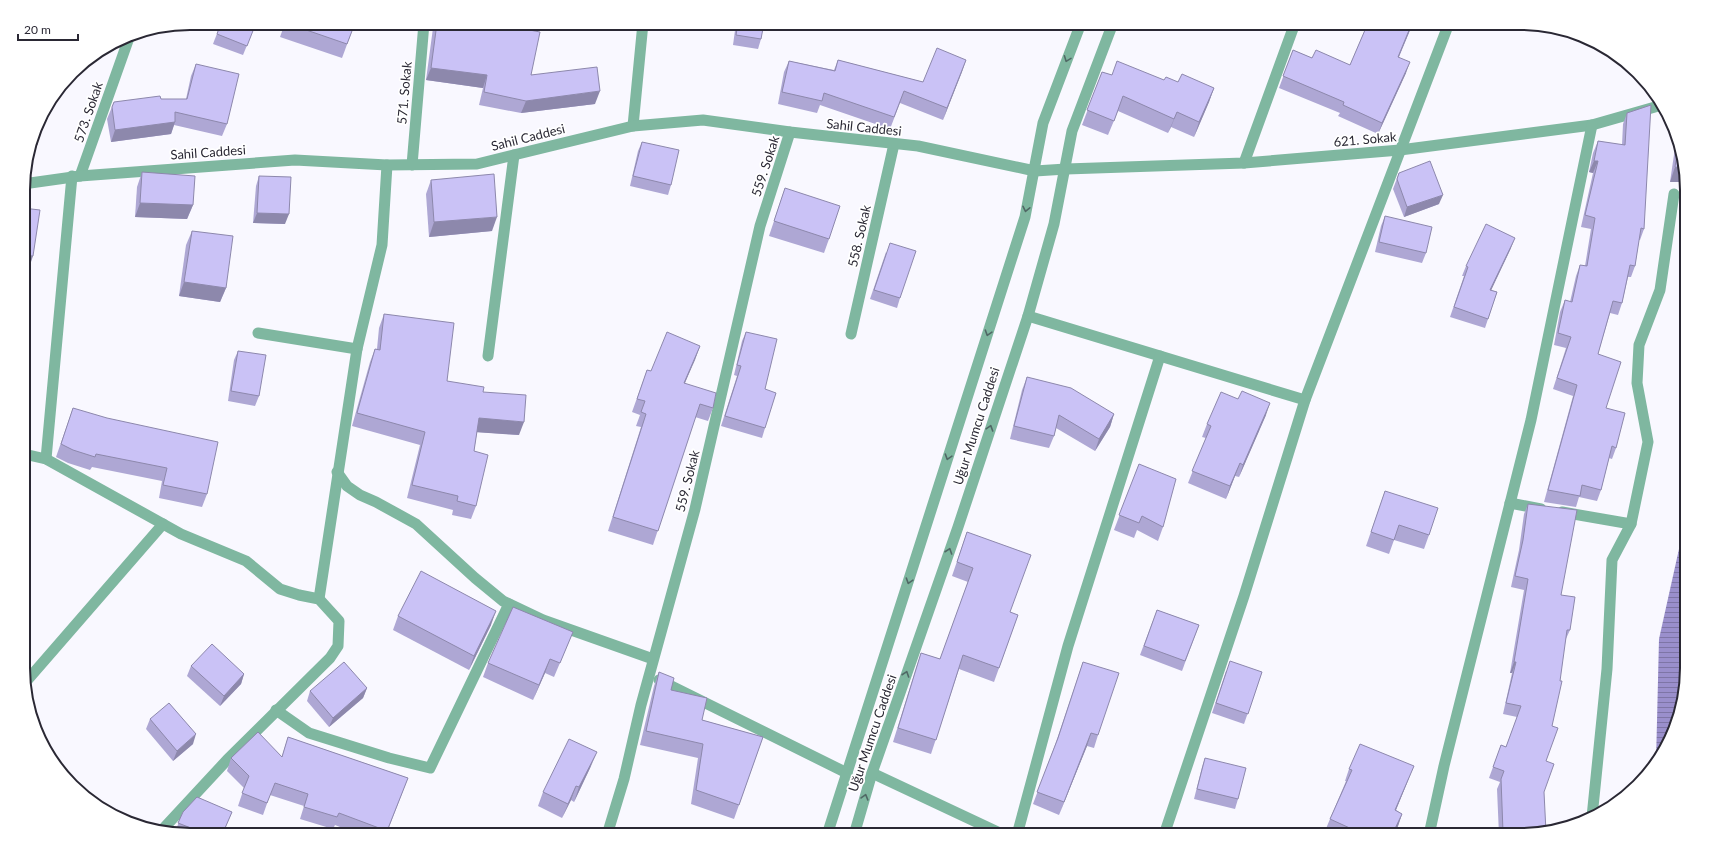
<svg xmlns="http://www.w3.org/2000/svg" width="1710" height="858" viewBox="0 0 1710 858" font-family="Lato,sans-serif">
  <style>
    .water { fill: url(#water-rules) }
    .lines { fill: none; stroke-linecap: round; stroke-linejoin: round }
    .service { stroke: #7fb7a0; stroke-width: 11 }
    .minor { stroke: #7fb7a0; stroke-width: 11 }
    .tertiary { stroke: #7fb7a0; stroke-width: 11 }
    .wall { fill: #aea7d4 }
    .shaded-wall { fill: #8d88ac }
    .building { fill: #cac2f6; stroke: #8d88ac }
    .oneway { stroke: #506865 }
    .labels { text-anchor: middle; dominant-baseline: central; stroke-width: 3.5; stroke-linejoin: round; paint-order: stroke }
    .street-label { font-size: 13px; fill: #2a2834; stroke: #fff }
    .rim { fill: none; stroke: #2a2834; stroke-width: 2 }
  </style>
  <defs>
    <pattern id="water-rules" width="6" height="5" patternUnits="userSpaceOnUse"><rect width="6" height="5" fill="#9a8fcc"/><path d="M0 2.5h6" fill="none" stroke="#7e75a6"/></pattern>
  </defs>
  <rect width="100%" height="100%" fill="#f9f8ff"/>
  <!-- water -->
  <polygon class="water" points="1687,513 1687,669 1670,742 1656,762 1659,639"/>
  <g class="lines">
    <!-- service -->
    <polyline class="service" points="851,334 894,144"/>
    <!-- minor -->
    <g class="minor">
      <polyline points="633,126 643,23"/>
      <polyline points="1244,163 1295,23"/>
      <polyline points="412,165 424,23"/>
      <polyline points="1066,169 1244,163 1400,150 1592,125 1662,105"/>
      <polyline points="80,176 130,35"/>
      <polyline points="1028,316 1305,400"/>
      <polyline points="258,333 357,349"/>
      <polyline points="488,356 514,155"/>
      <polyline points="24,454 46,459 181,534 246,561 280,589 299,595 319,599 339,621 338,646 330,658 227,760 163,829"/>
      <polyline points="46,459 72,176"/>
      <polyline points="337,472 347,486 360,495 376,502 416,524 475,578 503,601 543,620 653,659"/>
      <polyline points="1510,503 1541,509"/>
      <polyline points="1562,512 1631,524 1612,560 1607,669 1592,817"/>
      <polyline points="1631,524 1648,442 1637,383 1639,345 1660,290 1674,194"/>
      <polyline points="319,599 357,349 382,245 387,165"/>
      <polyline points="659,680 847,773"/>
      <polyline points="24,684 163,524"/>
      <polyline points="276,710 309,733 389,758 430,768 509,604"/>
      <polyline points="872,773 1004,835"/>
      <polyline points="607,835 624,779 641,705 695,509 760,226 790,132"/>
      <polyline points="1017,835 1068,646 1160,356"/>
      <polyline points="1164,835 1244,596 1305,400 1449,23"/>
      <polyline points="1429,835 1444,766 1531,420 1592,125"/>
    </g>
    <!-- tertiary -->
    <g class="tertiary">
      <polyline points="23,184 80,176 295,160 387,165 477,164 633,126 703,120 790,132 918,146 1035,171 1066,169"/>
      <polyline points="827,835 1025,217 1043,123 1081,23"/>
      <polyline points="854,835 872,773 958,527 1028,316 1054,224 1072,131 1113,23"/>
    </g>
  </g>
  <!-- wall -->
  <g class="wall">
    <polygon points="221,23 256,23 243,55 213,44"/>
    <polygon points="285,23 355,23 342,58 280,37"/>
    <polygon points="435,23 493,23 531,75 595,104 521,113 479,105 483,88 426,80 433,28"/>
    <polygon points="736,23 764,23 761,39 758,49 733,45"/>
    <polygon points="1368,23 1413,23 1399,57 1406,73 1378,134 1338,116 1340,113 1279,88 1293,50 1312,58 1350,65"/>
    <polygon points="838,60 923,82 966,60 943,120 900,103 890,129 820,105 817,113 778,104 784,72 789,61 834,70"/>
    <polygon points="196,64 227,124 222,136 174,125 171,134 111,142 107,119 114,102 186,99 191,76"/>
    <polygon points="1102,72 1112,75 1164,80 1214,88 1209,102 1194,137 1171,127 1168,133 1118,111 1108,135 1082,125"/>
    <polygon points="1627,113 1644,229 1640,240 1639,240 1635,266 1631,277 1628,277 1622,303 1618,315 1610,313 1598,354 1606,408 1616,448 1612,459 1609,458 1601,490 1597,501 1579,497 1576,507 1544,502 1573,396 1553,389 1566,348 1554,345 1560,312 1565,300 1570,302 1576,276 1580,265 1585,266 1591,229 1581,227 1593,173 1589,172 1593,153 1598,141 1622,145 1623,124"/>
    <polygon points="1676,141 1686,168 1670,182"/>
    <polygon points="642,142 671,185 668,195 630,186 638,151"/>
    <polygon points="142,172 193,205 187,219 135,217 137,187"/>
    <polygon points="1399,173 1439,204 1404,217 1393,189"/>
    <polygon points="259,176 285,224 253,223 256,186"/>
    <polygon points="431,180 492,231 429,237 426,194"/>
    <polygon points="785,188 829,239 824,253 769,236"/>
    <polygon points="1385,216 1426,253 1422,263 1375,252 1381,226"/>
    <polygon points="192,231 226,288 220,302 179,296 186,245"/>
    <polygon points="1511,248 1491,290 1497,292 1485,328 1450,317 1464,276 1462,276 1466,266"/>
    <polygon points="886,252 900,298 897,308 870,299"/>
    <polygon points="384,314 447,381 483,392 519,435 477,432 474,451 476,506 471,519 452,515 453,510 407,498 420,445 352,426 370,362 375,349 377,349 379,328"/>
    <polygon points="746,332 765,389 765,428 762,438 721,426 737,376 734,375 742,341"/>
    <polygon points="700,346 685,383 713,408 708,421 695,417 653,545 608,531 641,427 636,426 640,415 632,412 647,370 651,371"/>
    <polygon points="238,351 259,396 255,406 228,401 234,360"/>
    <polygon points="1027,377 1114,414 1110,427 1095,451 1056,428 1054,436 1049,448 1010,439 1022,390"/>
    <polygon points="73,408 207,494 202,507 159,498 162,481 92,467 90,470 68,463 56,457"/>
    <polygon points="1266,415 1239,477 1235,476 1226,499 1188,483 1206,438 1202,437 1207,424"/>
    <polygon points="1139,464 1163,527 1158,541 1137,530 1134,538 1114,530"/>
    <polygon points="1385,491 1429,535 1424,549 1394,540 1389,554 1366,546"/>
    <polygon points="1528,504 1561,595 1570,630 1565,641 1546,761 1544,792 1531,835 1499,835 1497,789 1500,782 1489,778 1501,745 1506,747 1517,717 1503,714 1512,673 1510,673 1524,590 1511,587 1519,550 1524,514"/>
    <polygon points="967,532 1010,612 1018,615 994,682 959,669 931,754 893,742 916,668 921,653 940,659 968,582 952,576"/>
    <polygon points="1157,610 1199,625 1182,671 1140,655"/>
    <polygon points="398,616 491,625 469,670 393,630"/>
    <polygon points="573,632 554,677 545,673 533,700 483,677 488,663"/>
    <polygon points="1083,662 1098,735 1094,748 1087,746 1059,815 1033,804 1055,745"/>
    <polygon points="191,666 244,674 241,684 220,706 187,676"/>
    <polygon points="1226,671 1262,672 1244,724 1212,713"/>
    <polygon points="659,672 671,690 702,720 763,737 734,819 691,804 698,758 640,745 654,686"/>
    <polygon points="367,688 363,698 329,727 307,701 310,691"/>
    <polygon points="150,719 193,744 173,761 146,729"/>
    <polygon points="288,737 408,778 386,835 360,835 335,825 333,829 300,819 304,806 270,795 263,815 238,806 244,788 227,771 231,758 282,756"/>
    <polygon points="1205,758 1238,799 1235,809 1194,799 1202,767"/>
    <polygon points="591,766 574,802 571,800 562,818 538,806 543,792"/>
    <polygon points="1349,769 1409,778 1396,810 1402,814 1398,826 1393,835 1335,835 1325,831 1330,819 1346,781 1345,781"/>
    <polygon points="183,812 232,812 222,835 190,835 175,832"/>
  </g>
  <!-- shaded-wall -->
  <g class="shaded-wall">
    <polygon points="1412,23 1413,23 1394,68 1398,57"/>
    <polygon points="966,60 962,72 943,120 947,108"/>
    <polygon points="1410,62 1406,73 1378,134 1382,123"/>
    <polygon points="431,68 487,75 483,88 426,80"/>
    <polygon points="1214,88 1209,102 1194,137 1199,122"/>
    <polygon points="600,91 595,104 521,113 526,101"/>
    <polygon points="1177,112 1171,127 1168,133"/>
    <polygon points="175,122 171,134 111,142 115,130"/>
    <polygon points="32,145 37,145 34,155 30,155"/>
    <polygon points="1594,161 1598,161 1593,173 1589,172"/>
    <polygon points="1675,167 1685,168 1686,182 1670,182"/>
    <polygon points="1443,195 1439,204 1404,217 1407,207"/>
    <polygon points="140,203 193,205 187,219 135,217"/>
    <polygon points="257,213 289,214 285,224 253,223"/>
    <polygon points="497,217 492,231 429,237 434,222"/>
    <polygon points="1515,238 1511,248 1487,299 1490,290"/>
    <polygon points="24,255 33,256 28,271 24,270"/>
    <polygon points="184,282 226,288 220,302 179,296"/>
    <polygon points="700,346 695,360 679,396 684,383"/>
    <polygon points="1270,403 1266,415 1239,477 1243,465"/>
    <polygon points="1114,414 1110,427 1095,451 1099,439"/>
    <polygon points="479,418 524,422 519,435 474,432"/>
    <polygon points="1240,463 1235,476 1226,499 1230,486"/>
    <polygon points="496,611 491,625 469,670 474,656"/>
    <polygon points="550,659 545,673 533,700 539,685"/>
    <polygon points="1514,662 1516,662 1512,673 1510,673"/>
    <polygon points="244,674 241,684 220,706 224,696"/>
    <polygon points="367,688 363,698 329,727 333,718"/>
    <polygon points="1091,733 1087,746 1059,815 1064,802"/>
    <polygon points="196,734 193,744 173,761 177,751"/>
    <polygon points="597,752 591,766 574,802 579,787"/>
    <polygon points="1414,766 1409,778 1391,822 1395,810"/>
    <polygon points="576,786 571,800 562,818 568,804"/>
    <polygon points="1402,814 1398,826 1393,835 1392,835"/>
    <polygon points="1525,831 1523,835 1502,835 1503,832"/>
  </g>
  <!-- building -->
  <g class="building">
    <polygon points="221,23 256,23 247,46 217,34"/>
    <polygon points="286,23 355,23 347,44"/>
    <polygon points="437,23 493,23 540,32 531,75 597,67 600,91 526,101 484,92 487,75 431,68"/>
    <polygon points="738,23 764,23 761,39 736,35"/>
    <polygon points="1368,23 1412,23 1398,57 1410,62 1382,123 1343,105 1344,102 1283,76 1293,50 1312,58 1316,50 1350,65"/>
    <polygon points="937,48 966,60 947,108 904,91 894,117 824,93 822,101 782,92 789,61 835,71 838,60 923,82"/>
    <polygon points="1117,61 1164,80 1166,77 1178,82 1182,74 1214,88 1199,122 1177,112 1174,119 1123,96 1114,121 1087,110 1102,72 1112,75"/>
    <polygon points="196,64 239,74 227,124 175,112 175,122 115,130 112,107 114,102 160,96 161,99 187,99"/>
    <polygon points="1651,105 1644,229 1641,228 1635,266 1630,265 1622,303 1613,301 1598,354 1621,362 1606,408 1625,413 1616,448 1612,446 1601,490 1582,485 1580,496 1548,490 1577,385 1557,378 1571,337 1558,333 1565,300 1572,302 1580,265 1587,266 1595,218 1585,215 1598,161 1594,161 1598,141 1625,145 1627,113"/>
    <polygon points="40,116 37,145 32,145"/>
    <polygon points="642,142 679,150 671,185 633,176"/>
    <polygon points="1678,148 1685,168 1675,167"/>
    <polygon points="1430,161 1443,195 1407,207 1397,179 1399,173"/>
    <polygon points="142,172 195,176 193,205 140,203"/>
    <polygon points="494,174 497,217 434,222 431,180"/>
    <polygon points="259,176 291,177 289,214 257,213"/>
    <polygon points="785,188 840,206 829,239 774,221"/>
    <polygon points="23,208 40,210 33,256 24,255"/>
    <polygon points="1385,216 1432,227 1426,253 1379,242"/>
    <polygon points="1486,224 1515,238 1490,290 1497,292 1488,319 1454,307 1468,267 1466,266"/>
    <polygon points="192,231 233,236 226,288 184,282"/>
    <polygon points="890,243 916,251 900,298 874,290"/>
    <polygon points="384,314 454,323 447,381 484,387 483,392 526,395 524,422 479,418 474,451 488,455 476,506 457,501 458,496 412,485 425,432 357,413 375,349 380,350"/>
    <polygon points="667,332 700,346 684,383 716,393 713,408 700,404 658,531 613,517 646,414 641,412 645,401 637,399 647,370 651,371"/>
    <polygon points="746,332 777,339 765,389 776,393 765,428 725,416 741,366 737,365"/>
    <polygon points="238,351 266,355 259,396 231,391"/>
    <polygon points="1027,377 1071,388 1114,414 1099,439 1059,415 1054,436 1014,426"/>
    <polygon points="1242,391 1270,403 1243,465 1240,463 1230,486 1192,471 1211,426 1207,424 1221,392 1238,399"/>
    <polygon points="73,408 107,418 218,442 207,494 163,485 167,468 96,454 95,457 73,450 61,444"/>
    <polygon points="1139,464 1176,479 1163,527 1142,516 1139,523 1119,515"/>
    <polygon points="1385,491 1438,508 1429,535 1399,525 1394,540 1371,532"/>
    <polygon points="1528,504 1577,510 1561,595 1575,597 1570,630 1567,630 1560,681 1562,681 1552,726 1558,728 1546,761 1554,764 1544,792 1546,832 1531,835 1524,835 1525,831 1503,832 1501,779 1504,771 1493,767 1501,745 1506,747 1521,706 1506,703 1516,662 1514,662 1528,579 1515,576 1523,540"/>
    <polygon points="967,532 1031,555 1010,612 1018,615 999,668 963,655 936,740 898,728 921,653 940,659 973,568 957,562"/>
    <polygon points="421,571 496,611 474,656 398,616"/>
    <polygon points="513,607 573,632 560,663 550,659 539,685 488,663"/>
    <polygon points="1157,610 1199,625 1185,661 1144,646"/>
    <polygon points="212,644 244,674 224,696 191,666"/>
    <polygon points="1230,661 1262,672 1248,714 1216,703"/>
    <polygon points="344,662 367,688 333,718 310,691"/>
    <polygon points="1083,662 1119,673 1098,735 1091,733 1064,802 1037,792 1058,738"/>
    <polygon points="659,672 674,678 671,690 707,698 702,720 763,737 739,805 696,790 703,744 646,731"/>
    <polygon points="169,703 196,734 177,751 150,719"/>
    <polygon points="258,732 282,757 288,737 408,778 387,831 339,813 337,817 304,807 308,794 275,783 267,803 242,793 249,776 231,758"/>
    <polygon points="569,739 597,752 579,787 576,786 568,804 543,792"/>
    <polygon points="1360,744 1414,766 1395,810 1402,814 1392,835 1381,835 1371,830 1369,835 1365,835 1330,819 1352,770 1349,769"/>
    <polygon points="1205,758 1246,768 1238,799 1197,789"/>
    <polygon points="197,797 232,812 222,835 209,835 178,823 183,812"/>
    <polygon points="916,828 935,835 914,835"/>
  </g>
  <!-- one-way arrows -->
  <defs><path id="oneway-chevron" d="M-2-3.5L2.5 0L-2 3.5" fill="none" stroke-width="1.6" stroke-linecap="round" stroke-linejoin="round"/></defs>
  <g class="oneway">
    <use href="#oneway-chevron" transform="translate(1067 59) rotate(111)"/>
    <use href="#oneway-chevron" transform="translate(1026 209) rotate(102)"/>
    <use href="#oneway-chevron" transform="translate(988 333) rotate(108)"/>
    <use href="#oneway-chevron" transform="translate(990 428) rotate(-72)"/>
    <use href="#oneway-chevron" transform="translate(948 457) rotate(108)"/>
    <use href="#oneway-chevron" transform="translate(949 551) rotate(-71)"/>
    <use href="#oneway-chevron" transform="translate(909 581) rotate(108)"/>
    <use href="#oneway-chevron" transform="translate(906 674) rotate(-71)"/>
    <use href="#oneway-chevron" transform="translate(865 797) rotate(-74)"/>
  </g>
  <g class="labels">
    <!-- street labels -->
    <g class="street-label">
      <text transform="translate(404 93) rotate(-85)">571. Sokak</text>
      <text transform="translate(88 112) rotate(-71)">573. Sokak</text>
      <text transform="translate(864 127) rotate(6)">Sahil Caddesi</text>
      <text transform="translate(528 137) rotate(-14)">Sahil Caddesi</text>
      <text transform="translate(1365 139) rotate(-5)">621. Sokak</text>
      <text transform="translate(208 152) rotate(-4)">Sahil Caddesi</text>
      <text transform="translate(765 166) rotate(-72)">559. Sokak</text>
      <text transform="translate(859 236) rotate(-77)">558. Sokak</text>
      <text transform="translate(976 426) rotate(-72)">Uğur Mumcu Caddesi</text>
      <text transform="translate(687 481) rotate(-76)">559. Sokak</text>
      <text transform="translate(872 733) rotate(-71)">Uğur Mumcu Caddesi</text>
    </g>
  </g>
  <!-- crop -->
  <path d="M0 0H1710V858H0ZM190 30H1520A160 160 0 0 1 1680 190V668A160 160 0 0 1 1520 828H190A160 160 0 0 1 30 668V190A160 160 0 0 1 190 30Z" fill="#fff" fill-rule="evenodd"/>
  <path class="rim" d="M190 30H1520A160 160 0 0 1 1680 190V668A160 160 0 0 1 1520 828H190A160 160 0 0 1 30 668V190A160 160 0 0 1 190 30Z"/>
  <!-- scale -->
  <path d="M18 34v6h60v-6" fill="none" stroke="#2a2834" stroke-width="2"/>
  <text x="24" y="34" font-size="12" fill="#2a2834" stroke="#ffffff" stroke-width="3" paint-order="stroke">20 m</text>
</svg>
